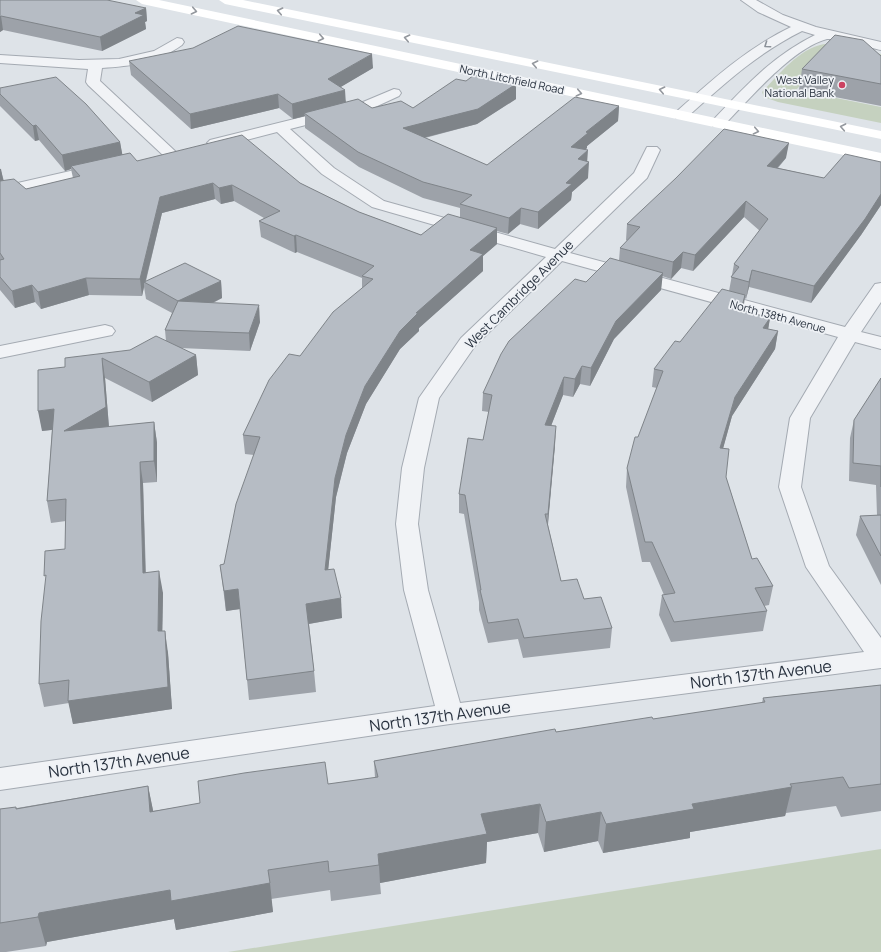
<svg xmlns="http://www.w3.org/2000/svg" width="881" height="952" viewBox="0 0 881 952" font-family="Manrope,sans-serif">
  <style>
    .green { fill: #c5d1bf }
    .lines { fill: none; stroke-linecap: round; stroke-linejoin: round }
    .minor-casing { stroke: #a4aab2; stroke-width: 2 }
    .minor { fill: #f1f3f6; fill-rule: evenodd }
    .secondary { fill: #fff; fill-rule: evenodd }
    .wall { fill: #9da2a9 }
    .shaded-wall { fill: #7f8489 }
    .building { fill: #b6bcc4; stroke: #7f8489 }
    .oneway { stroke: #94989e }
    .oneway2 { stroke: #8c929a }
    .poi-dot { fill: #cc4362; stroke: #eef1f5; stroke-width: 1.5 }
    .labels { text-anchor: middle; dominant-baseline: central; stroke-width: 3.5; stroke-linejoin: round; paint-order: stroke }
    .far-street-label { font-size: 11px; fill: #28313e; stroke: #eef1f5 }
    .far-poi-label { font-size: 11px; fill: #28313e; stroke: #eef1f5; text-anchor: end }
    .street-label { font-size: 13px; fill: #28313e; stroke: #eef1f5 }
    .near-street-label { font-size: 16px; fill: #28313e; stroke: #eef1f5 }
  </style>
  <rect width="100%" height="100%" fill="#dee3e8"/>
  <!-- green -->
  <g class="green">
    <path d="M 824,44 L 881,54 L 881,62 L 830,53 L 796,90 L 881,107 L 881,123 L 778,102 L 764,97 L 762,92 C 780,74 798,49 824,44 Z"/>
    <polygon points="881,849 881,952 228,952"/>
  </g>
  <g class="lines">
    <!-- minor casing -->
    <g class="minor-casing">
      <g id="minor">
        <path d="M 741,0 L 756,0 L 783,15 L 816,27 L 881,42 L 881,50 C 872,48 832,38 827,39 C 792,48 748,101 723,126 L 713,126 L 711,123 L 713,120 C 746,86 771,57 815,35 L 802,31 C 756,54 724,84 686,118 L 676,118 L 674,115 L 676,112 C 712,80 747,48 791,27 L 758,12 Z"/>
        <path d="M 177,38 L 182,39 L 184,42 L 182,45 C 157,63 132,66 102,68 L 100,81 L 175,151 L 178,154 L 175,157 L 165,157 L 88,85 L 86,82 L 88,69 L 0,63 L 0,55 L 79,60 L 119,59 L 154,51 Z"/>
        <path d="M 394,89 L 399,90 L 401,93 L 399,96 L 373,108 L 290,129 L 334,168 L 384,201 L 555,249 L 634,173 L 647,147 L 657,147 L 660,150 L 647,178 L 570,253 L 845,327 L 875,284 L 881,283 L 881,302 L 861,332 L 881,337 L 881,349 L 855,342 L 810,418 L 801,487 L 829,566 L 881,638 L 881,668 L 450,724 L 0,790 L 0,768 L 435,706 L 404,590 L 396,524 L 402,468 L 419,398 L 461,338 L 546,257 L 372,207 L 322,174 L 277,132 L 215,148 L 210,146 L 207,143 L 210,140 L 363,102 ZM 562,261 L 838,337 L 790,418 L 779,487 L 806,567 L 864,652 L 460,703 L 428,590 L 418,524 L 424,468 L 439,398 L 475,346 Z"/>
        <polygon points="101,164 107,166 109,169 107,172 0,197 0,187"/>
        <polygon points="105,325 112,327 115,331 112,335 0,358 0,346"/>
      </g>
    </g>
    <!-- minor -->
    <use href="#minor" class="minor"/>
    <!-- secondary -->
    <g class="secondary">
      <polygon points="136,0 159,0 881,153 881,163 142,4"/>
      <polygon points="219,0 243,0 881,131 881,139 225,4"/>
    </g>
  </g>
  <!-- wall -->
  <g class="wall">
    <polygon points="0,0 146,8 147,21 145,22 146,29 102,51 3,30 0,32"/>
    <polygon points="881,56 881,106 799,90 802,69"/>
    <polygon points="129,61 373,68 340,87 346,102 372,108 413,108 466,81 516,84 516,99 477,124 425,138 487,165 619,106 618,121 587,146 587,148 585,150 587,161 588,178 572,192 571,200 538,229 520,224 508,234 497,231 497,244 483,256 483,271 419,328 419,331 400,349 366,404 347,453 336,497 328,570 342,618 309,624 314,671 316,692 249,700 240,609 226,611 220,565 224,564 254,455 245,454 243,435 300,356 362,288 362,278 297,252 295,253 261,237 259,221 264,218 234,201 221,204 215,199 162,213 146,281 221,281 222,298 213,303 260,322 250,351 180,348 196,355 198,375 152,402 105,378 109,427 154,422 157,443 157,482 143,483 146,573 163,593 162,631 168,653 172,709 73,724 69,703 44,707 39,684 65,549 66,521 51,523 47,501 52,430 42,431 65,367 166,341 165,330 172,313 146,299 144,287 142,296 89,295 41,309 35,302 15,308 0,290 0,168 4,181 26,189 73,178 71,169 65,171 39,140 35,141 0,106 0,88 120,142 122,154 137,161 300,183 359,212 421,235 460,217 460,208 423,198 359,167 305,128 305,116 293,119 279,108 191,129 131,75"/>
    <polygon points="786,158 778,168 824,178 881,162 881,205 861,235 811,303 749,287 746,299 745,298 743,311 770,318 768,329 778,331 775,349 732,416 723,448 726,477 752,559 773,586 769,605 764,606 767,611 763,631 671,642 659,615 662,595 664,595 650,562 642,562 626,487 627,468 657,388 652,387 654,369 680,342 729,291 734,264 760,231 744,217 693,271 681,268 671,279 662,276 661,290 614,339 590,386 580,384 573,397 563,395 551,426 555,445 548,525 561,581 584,599 612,628 610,648 523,658 518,639 488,643 479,610 479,602 464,514 459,513 459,494 483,440 489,412 482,411 483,393 586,282 619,261 620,248 627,241 626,240 627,224"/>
    <polygon points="881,378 881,585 856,535 860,516 877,515 876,485 849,481 850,438 854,420"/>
    <polygon points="881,685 881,811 841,817 836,806 786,813 785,816 690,832 690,838 603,853 598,841 544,852 538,833 487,842 486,863 380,883 381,894 331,901 330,890 271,899 273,912 176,930 174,919 47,942 46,946 6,952 0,952 0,809 17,808 148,786 153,811 328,784 375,778 374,761 556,732 653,719 762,703 763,698"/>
  </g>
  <!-- shaded-wall -->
  <g class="shaded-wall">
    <polygon points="146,8 147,21 145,22 146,29 102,51 100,37 135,13"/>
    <polygon points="1,16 3,30 0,32 0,17"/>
    <polygon points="372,54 373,68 329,94 328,79"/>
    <polygon points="516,84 516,99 477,124 403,143 403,128"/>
    <polygon points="345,90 346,105 304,113 305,116 293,119 292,104"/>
    <polygon points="278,94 279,108 191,129 190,114"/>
    <polygon points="619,106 618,121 587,146 587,148 570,162 571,147 586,132"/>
    <polygon points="36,125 39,140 35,141 33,126"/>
    <polygon points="120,142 123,158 71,166 71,169 65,171 62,155"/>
    <polygon points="789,143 786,158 765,181 767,166"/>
    <polygon points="588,150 587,164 589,162 588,178 572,192 571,200 538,229 538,212 566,183 578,159"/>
    <polygon points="0,169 1,169 4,184 0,186"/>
    <polygon points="213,183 215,199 162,213 145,283 144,282 144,287 142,296 140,279 160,197"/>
    <polygon points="232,185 234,201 221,204 219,188"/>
    <polygon points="881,194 881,205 861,235 811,303 814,286"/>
    <polygon points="746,201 744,217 693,271 695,255"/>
    <polygon points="521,208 520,224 508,234 509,218"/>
    <polygon points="497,228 497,244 483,256 483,271 419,328 419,331 400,349 366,404 347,453 336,497 326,590 325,570 335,478 346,435 365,386 400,331 470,250"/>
    <polygon points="296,235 297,252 295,253 294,236"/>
    <polygon points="683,252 681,268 671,279 673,262"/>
    <polygon points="752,270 749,287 746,299 749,282"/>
    <polygon points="663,273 661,290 614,339 590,386 591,368 616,321"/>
    <polygon points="86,278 89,295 41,309 38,292"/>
    <polygon points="221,281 222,298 181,318 178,301"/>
    <polygon points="32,285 35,302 15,308 12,291"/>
    <polygon points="745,295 742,312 741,310"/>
    <polygon points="259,305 260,322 250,351 249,333"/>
    <polygon points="770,318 767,336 763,328"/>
    <polygon points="778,331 775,349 732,416 718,467 720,448 735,397"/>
    <polygon points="196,355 198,375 152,402 149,382"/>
    <polygon points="102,358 105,378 109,428 64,431"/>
    <polygon points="582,366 580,384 573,397 575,379"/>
    <polygon points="564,377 563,395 544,444 545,425"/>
    <polygon points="54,409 58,429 42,431 38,411"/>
    <polygon points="154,422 157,443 157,482 154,461"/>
    <polygon points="556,426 555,445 547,533 548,514"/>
    <polygon points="140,462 143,483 146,595 143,573"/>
    <polygon points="159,571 163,593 162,653 158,631"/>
    <polygon points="238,589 240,609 226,611 224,591"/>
    <polygon points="341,598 342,618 308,624 306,604"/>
    <polygon points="165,631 168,653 172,709 73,724 68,701"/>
    <polygon points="148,786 154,815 150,812"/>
    <polygon points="792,787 785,816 690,832 690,838 603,853 606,824 692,804"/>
    <polygon points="540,804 538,833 487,842 486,863 380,883 379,865 378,854 481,814"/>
    <polygon points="601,812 598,841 544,852 546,822"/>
    <polygon points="270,883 273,912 176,930 174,919 47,942 46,946 38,917 39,913 170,890"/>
  </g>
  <!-- building -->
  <g class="building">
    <polygon points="0,0 107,0 146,8 135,13 144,15 100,37 1,16 0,17"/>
    <polygon points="238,26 372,54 328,79 345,90 292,104 278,94 190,114 129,61 193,48"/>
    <polygon points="835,35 863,40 881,56 881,84 802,69"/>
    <polygon points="474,75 516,84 478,109 403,128 487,165 575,97 619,106 586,132 588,133 571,147 588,150 578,159 589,162 566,183 572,184 538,212 521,208 509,218 460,204 472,195 423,182 358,152 304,113 358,99 372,108 401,101 413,108 456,79 466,81"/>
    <polygon points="56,77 86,104 120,142 62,155 36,125 33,126 0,94 0,88"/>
    <polygon points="724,129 789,143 767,166 824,178 845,154 881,162 881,194 865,219 814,286 752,270 749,282 731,277 739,267 734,264 768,219 746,201 695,255 683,252 673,262 620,248 640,227 627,224 676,178"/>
    <polygon points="242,135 300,183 359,212 421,235 448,214 497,228 470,250 483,254 416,313 418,313 400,331 365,386 346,435 335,478 325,570 334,569 341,598 306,604 314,671 247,680 238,589 224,591 220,565 224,564 236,504 260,437 243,435 269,380 289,354 300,356 333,312 373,279 362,276 374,266 296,235 294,236 259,221 280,211 232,185 219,188 213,183 160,197 140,279 86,278 38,292 32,285 12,291 0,277 0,260 4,259 0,253 0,181 14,179 26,189 80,176 71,166 130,153 137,161"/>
    <polygon points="610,258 663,273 616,321 591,368 582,366 575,379 564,377 545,425 556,426 548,514 545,514 561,581 577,579 584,599 601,597 612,628 524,638 518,619 488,623 480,590 481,590 465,495 459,494 468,438 483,440 492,395 483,393 501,354 509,341 575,279 586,282"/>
    <polygon points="185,263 221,281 178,301 144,282"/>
    <polygon points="722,289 745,295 741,310 770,318 763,328 778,331 735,397 720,448 729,449 726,477 752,559 757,558 773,586 755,588 767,611 674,622 662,595 675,593 652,542 645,542 627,468 635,437 638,437 663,371 654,369 675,341 680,342"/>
    <polygon points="178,301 259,305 249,333 165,330"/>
    <polygon points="156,336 196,355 149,382 102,358 106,407 64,431 154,422 154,461 140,462 143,573 159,571 158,631 165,631 168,687 68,701 69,680 39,684 41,621 46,575 44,576 45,551 65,549 66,499 47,501 54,409 38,411 38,370 65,367 65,358 130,350"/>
    <polygon points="881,378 881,487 881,466 853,463 854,420"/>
    <polygon points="881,515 881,556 860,516"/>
    <polygon points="881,685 881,784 849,788 843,777 790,784 792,787 692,804 694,809 606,824 601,812 546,822 540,804 481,814 487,834 378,854 379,865 329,872 328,861 268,870 270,883 171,901 170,890 39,913 38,917 0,923 0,809 16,807 16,809 148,786 150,812 200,803 198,781 244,773 325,762 328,784 378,777 374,761 555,729 556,732 652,717 653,719 765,702 763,698"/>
  </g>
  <!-- one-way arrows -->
  <defs><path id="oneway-chevron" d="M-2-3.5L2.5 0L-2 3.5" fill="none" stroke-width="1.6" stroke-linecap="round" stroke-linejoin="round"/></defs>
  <g class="oneway">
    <use href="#oneway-chevron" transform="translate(194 11) rotate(12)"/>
    <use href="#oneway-chevron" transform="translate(280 11) rotate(-168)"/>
    <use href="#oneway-chevron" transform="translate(321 38) rotate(12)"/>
    <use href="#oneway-chevron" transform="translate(407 38) rotate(-168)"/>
    <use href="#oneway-chevron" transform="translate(535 64) rotate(-168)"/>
    <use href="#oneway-chevron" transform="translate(662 90) rotate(-168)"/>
    <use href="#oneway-chevron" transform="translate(579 93) rotate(12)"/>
    <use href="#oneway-chevron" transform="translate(843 127) rotate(-169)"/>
    <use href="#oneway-chevron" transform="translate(756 131) rotate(12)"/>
  </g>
  <use class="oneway2" href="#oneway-chevron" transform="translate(767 45) rotate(145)"/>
  <!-- markers -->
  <circle class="poi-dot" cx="842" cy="85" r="4"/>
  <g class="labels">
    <!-- far-street labels -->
    <g class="far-street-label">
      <text transform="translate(512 79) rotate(12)">North Litchfield Road</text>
      <text transform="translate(778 316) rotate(15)">North 138th Avenue</text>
    </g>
    <!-- far-poi labels -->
    <g class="far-poi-label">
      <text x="834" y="79">West Valley<tspan x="834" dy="13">National Bank</tspan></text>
    </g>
    <!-- street labels -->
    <g class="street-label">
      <text transform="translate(519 294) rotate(-45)">West Cambridge Avenue</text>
    </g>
    <!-- near-street labels -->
    <g class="near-street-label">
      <text transform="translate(761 674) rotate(-7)">North 137th Avenue</text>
      <text transform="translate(440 716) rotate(-8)">North 137th Avenue</text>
      <text transform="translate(119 762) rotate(-8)">North 137th Avenue</text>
    </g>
  </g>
</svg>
